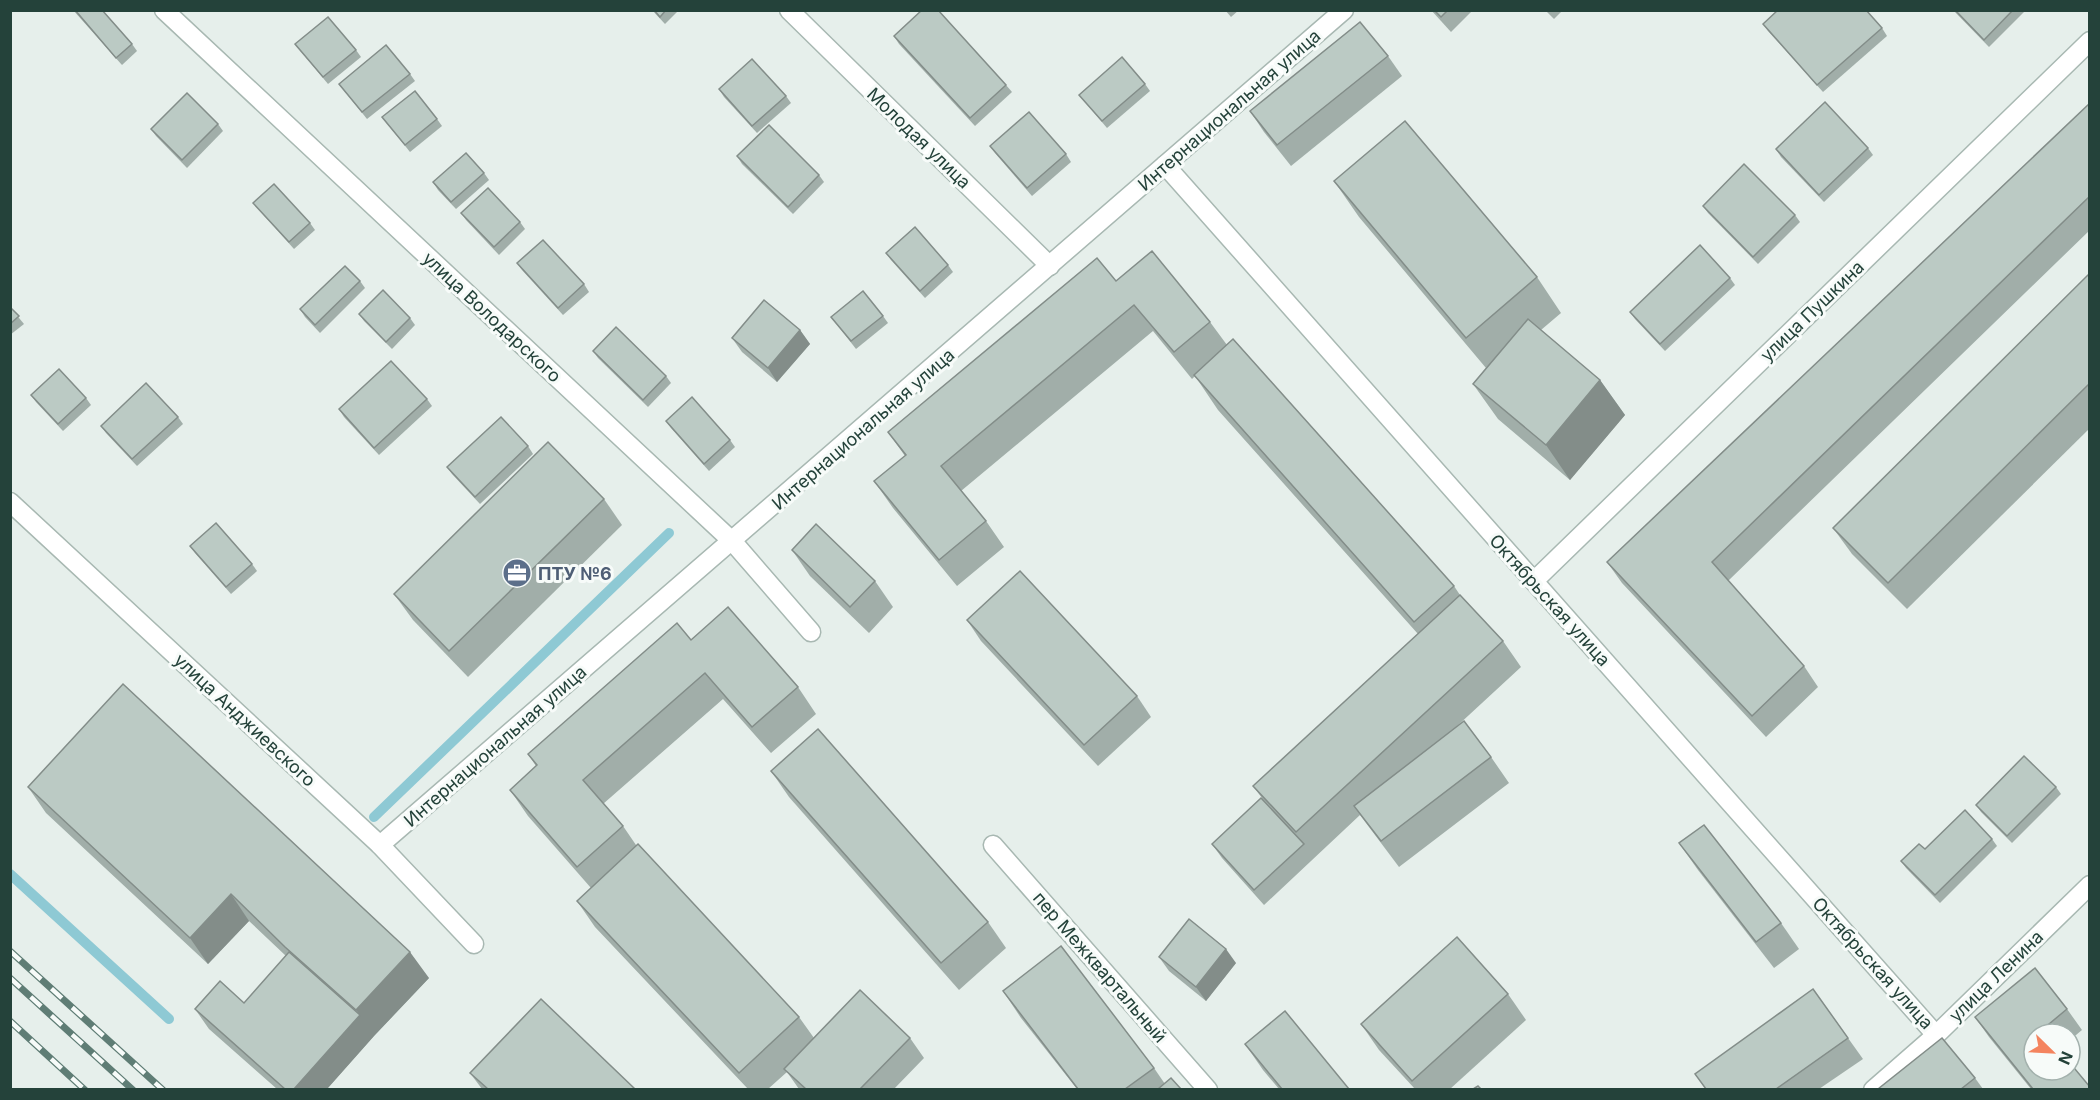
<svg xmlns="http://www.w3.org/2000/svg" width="2100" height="1100" viewBox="0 0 2100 1100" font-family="Inter,sans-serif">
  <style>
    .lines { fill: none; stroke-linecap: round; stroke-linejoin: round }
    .stream { stroke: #8ec9d4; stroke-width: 10 }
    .street-casing { stroke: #a8b8b2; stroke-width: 21 }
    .street { stroke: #fff; stroke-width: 18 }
    .rail-casing { stroke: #5f7d75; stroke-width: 7 }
    .rail { stroke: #f7fbf9; stroke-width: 4.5; stroke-dasharray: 14; stroke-linecap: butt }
    .wall { fill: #a1aea9 }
    .shaded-wall { fill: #838d89 }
    .building { fill: #bbcac4; stroke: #838d89; stroke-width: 1.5 }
    .labels { text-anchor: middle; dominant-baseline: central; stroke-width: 6; stroke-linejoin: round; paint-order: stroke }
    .street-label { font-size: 18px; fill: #24423a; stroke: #f7fbf9 }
    .service-label { font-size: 18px; font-weight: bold; fill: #4e5e75; stroke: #f7fbf9; text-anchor: start }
  </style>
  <rect width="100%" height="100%" fill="#e6efeb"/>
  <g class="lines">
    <!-- stream -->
    <g class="stream">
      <polyline points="374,817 669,533"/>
      <polyline points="10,874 169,1019"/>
    </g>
    <!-- street casing -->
    <g class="street-casing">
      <g id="street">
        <polyline points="164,10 733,542 811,632"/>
        <polyline points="789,10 1050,266"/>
        <polyline points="1165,165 1936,1035"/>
        <polyline points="10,502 380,845 474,944"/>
        <polyline points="1534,581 2090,41"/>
        <polyline points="380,845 1344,10"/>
        <polyline points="993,845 1208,1090"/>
        <polyline points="1873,1090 1936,1035 2090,885"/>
      </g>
    </g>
    <!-- street -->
    <use href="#street" class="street"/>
    <!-- rail casing -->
    <g class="rail-casing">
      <g id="rail">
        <polyline points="10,951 163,1090"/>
        <polyline points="10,978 133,1090"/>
        <polyline points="10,1021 85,1090"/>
      </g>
    </g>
    <!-- rail -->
    <use href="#rail" class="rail"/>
  </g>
  <!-- wall -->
  <g class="wall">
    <polygon points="73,10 102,10 132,44 137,51 122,65"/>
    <polygon points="652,10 679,10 665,24"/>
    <polygon points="1225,10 1239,10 1231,17"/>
    <polygon points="1431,10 1473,10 1451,32"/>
    <polygon points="1545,10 1563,10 1554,19"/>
    <polygon points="1953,10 2026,10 1989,47"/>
    <polygon points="1763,24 1882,28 1887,36 1823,92 1768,31"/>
    <polygon points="894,36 1006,85 1012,92 975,126 899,44"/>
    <polygon points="295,44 356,50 361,57 328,84"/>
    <polygon points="1388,56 1402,76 1291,166 1264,132 1250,111"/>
    <polygon points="410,74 415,81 367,119 339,84"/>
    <polygon points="1145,84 1150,91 1107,128 1079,95"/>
    <polygon points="719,89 786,96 791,103 757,133 724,97"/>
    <polygon points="2090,103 2090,230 1728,581 1804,666 1818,687 1766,737 1622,583 1607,562"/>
    <polygon points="382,117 437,119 442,126 410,152"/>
    <polygon points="218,124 223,131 187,168 156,136 151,129"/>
    <polygon points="990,146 1066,154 1071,162 1032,196 995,153"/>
    <polygon points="1868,148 1873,155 1824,202 1781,157 1776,149"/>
    <polygon points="737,156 819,175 824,182 793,214 742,164"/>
    <polygon points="484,173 489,180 456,209 438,190 433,182"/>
    <polygon points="1334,181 1537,277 1561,313 1541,330 1600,380 1625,415 1570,480 1498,419 1473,384 1486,368 1359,217"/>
    <polygon points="253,203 310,223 315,230 294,249 259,210"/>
    <polygon points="1703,206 1795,215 1800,222 1758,264 1708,213"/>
    <polygon points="461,213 520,222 525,229 499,255 466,220"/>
    <polygon points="886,253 948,265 953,272 925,298 891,260"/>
    <polygon points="517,263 584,284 589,292 563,315 522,270"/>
    <polygon points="2090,273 2090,428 1907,609 1852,554 1833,528"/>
    <polygon points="1730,278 1735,285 1665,351 1635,319 1630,312"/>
    <polygon points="360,281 365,288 320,333 305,317 300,309"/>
    <polygon points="1116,281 1210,322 1227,345 1454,586 1460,595 1503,641 1521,667 1456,727 1491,757 1509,783 1399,867 1360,815 1264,905 1222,858 1212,844 1262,798 1253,786 1418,634 1218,410 1195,376 1192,379 1153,331 961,491 986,521 1004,547 957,586 893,508 874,481 905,456 888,432"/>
    <polygon points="10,307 24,324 10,335"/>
    <polygon points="359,314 410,318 415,325 392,349 364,321"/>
    <polygon points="883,316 888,323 856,349 831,317"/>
    <polygon points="800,330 810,344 777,382 742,352 732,338"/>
    <polygon points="593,351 666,376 671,383 648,407 598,358"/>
    <polygon points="31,395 86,398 91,405 63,431 36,402"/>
    <polygon points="427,399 432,406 379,455 344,417 339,409"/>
    <polygon points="178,417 183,424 137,466 106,433 101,426"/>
    <polygon points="666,421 730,440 735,447 709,471 671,428"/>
    <polygon points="528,446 533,454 480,504 452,474 447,467"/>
    <polygon points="604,499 622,525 468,677 413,620 394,594"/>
    <polygon points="190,546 252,564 257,571 231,594 195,553"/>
    <polygon points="792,550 875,581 893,607 869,633 810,576"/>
    <polygon points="967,620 1137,696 1151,717 1098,766 981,641"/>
    <polygon points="691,640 798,687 816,714 771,753 723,699 603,804 623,826 636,845 799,1017 814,1038 910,1038 924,1058 894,1089 799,1089 787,1072 768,1089 748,1089 595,927 577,901 591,888 528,816 510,790 536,766 528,754"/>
    <polygon points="771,771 988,922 1006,948 959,990 789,797"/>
    <polygon points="28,787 429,978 374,1036 327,1089 277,1089 209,1029 195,1009 244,1003 286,956 249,921 208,964 46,813"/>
    <polygon points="2056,787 2061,794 2012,843 1981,812 1976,805"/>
    <polygon points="1992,839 1997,846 1940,903 1906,868 1901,861 1925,849"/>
    <polygon points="1679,843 1781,923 1799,949 1774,968 1698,870"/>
    <polygon points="1159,957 1236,963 1206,1001 1169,971"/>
    <polygon points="1813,989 1863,1059 1819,1089 1706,1089"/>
    <polygon points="1003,991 1154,1068 1165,1084 1181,1089 1077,1089 1021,1018"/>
    <polygon points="1508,994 1526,1020 1450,1089 1415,1089 1379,1050 1361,1024"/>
    <polygon points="2067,1009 2082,1030 2070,1040 2070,1034 2034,1034 2090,1089 2031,1089 1989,1037 1975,1017"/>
    <polygon points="1245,1044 1349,1089 1279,1089 1263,1070"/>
    <polygon points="470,1073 635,1089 482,1089"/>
    <polygon points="1975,1078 1983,1089 1878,1089"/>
  </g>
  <!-- shaded-wall -->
  <g class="shaded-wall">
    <polygon points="800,330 810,344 777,382 768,368"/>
    <polygon points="1600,380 1625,415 1570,480 1546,445"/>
    <polygon points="231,894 249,921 208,964 190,938"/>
    <polygon points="1226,949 1236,963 1206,1001 1196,987"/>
    <polygon points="410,952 429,978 374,1036 327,1089 294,1089 360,1015 356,1010"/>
  </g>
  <!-- building -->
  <g class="building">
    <polygon points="75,10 102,10 132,44 116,58"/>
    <polygon points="654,10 666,10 660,17"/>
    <polygon points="922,10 938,10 1006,85 970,118 894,36"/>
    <polygon points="1434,10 1448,10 1441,17"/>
    <polygon points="1778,10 1866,10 1882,28 1817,85 1763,24"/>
    <polygon points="1955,10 2013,10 1984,40"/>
    <polygon points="328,17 356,50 323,77 295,44"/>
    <polygon points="1360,22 1388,56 1277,145 1250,111"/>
    <polygon points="386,45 410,74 362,112 339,84"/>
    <polygon points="1122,57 1145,84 1102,121 1079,95"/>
    <polygon points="752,59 786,96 752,126 719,89"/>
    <polygon points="415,91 437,119 405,145 382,117"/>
    <polygon points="187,93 218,124 182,160 151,129"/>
    <polygon points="1825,102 1868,148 1819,195 1776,149"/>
    <polygon points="2090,103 2090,196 1712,562 1804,666 1752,716 1607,562"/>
    <polygon points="1029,112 1066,154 1027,188 990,146"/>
    <polygon points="1405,121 1537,277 1466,338 1334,181"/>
    <polygon points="769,125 819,175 788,207 737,156"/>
    <polygon points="466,153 484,173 451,202 433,182"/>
    <polygon points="1744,164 1795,215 1753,257 1703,206"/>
    <polygon points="274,184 310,223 289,242 253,203"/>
    <polygon points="488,188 520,222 494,247 461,213"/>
    <polygon points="915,227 948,265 920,291 886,253"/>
    <polygon points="543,240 584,284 558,308 517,263"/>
    <polygon points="1700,245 1730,278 1660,344 1630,312"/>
    <polygon points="1152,251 1210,322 1174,352 1134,305 941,466 986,521 939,560 874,481 906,455 888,432 1097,258 1116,281"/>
    <polygon points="345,266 360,281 315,325 300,309"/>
    <polygon points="2090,273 2090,383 1888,583 1833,528"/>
    <polygon points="383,290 410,318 386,342 359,314"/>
    <polygon points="863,291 883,316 851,341 831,317"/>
    <polygon points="764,300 800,330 768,368 732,338"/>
    <polygon points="10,307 19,316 10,324"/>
    <polygon points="1528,319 1600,380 1546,445 1473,384"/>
    <polygon points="616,327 666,376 643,400 593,351"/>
    <polygon points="1233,339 1454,586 1414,622 1194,375"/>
    <polygon points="391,361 427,399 374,448 339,409"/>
    <polygon points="59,369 86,398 58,424 31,395"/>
    <polygon points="146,383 178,417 132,459 101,426"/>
    <polygon points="692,397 730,440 704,464 666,421"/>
    <polygon points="501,417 528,446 475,497 447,467"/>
    <polygon points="548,442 604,499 449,651 394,594"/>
    <polygon points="216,523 252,564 226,587 190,546"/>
    <polygon points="816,524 875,581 850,607 792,550"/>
    <polygon points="1020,571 1137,696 1084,745 967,620"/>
    <polygon points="1460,595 1503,641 1296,832 1253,786"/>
    <polygon points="728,607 798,687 752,727 705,673 583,780 623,826 577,867 510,790 537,765 528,754 677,623 691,640"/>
    <polygon points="123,684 410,952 356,1010 285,947 231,894 190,938 28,787"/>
    <polygon points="1464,721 1491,757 1381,841 1354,806"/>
    <polygon points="818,729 988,922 941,963 771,771"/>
    <polygon points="2024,756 2056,787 2007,836 1976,805"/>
    <polygon points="1261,798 1304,844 1254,890 1212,844"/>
    <polygon points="1965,810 1992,839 1935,895 1901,861 1919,844 1925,849"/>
    <polygon points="1704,825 1781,923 1756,942 1679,843"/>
    <polygon points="638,844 799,1017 739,1073 577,901"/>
    <polygon points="1189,919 1226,949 1196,987 1159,957"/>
    <polygon points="1457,937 1508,994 1412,1081 1361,1024"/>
    <polygon points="1061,946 1154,1068 1125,1089 1078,1089 1003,991"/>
    <polygon points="289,952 360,1015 294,1089 285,1089 195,1009 220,981 244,1003"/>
    <polygon points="2035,968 2067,1009 2043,1029 2047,1034 2034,1034 2034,1070 2070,1070 2070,1063 2090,1087 2090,1089 2033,1089 1975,1017"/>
    <polygon points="1813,989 1848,1038 1776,1089 1706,1089 1695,1074"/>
    <polygon points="860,990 910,1038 860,1089 806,1089 784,1069"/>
    <polygon points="541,999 635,1089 488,1089 470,1073"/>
    <polygon points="1285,1011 1349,1089 1282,1089 1245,1044"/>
    <polygon points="1942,1038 1975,1078 1961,1089 1878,1089"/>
    <polygon points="1171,1078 1181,1089 1158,1089"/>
    <polygon points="1478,1086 1481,1089 1473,1089"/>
  </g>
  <!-- icons -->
  <defs>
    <g id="office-disc" transform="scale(1.5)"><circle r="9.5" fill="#5c6f8a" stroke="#f7fbf9"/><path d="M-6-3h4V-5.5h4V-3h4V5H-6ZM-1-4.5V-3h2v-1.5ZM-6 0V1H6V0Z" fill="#fff"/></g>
  </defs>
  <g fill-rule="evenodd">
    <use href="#office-disc" x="517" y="573"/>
  </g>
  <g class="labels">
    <!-- street labels -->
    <g class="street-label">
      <text transform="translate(1229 110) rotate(-41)">Интернациональная улица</text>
      <text transform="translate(919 138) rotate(44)">Молодая улица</text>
      <text transform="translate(1812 311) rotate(-44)">улица Пушкина</text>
      <text transform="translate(492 317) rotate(43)">улица Володарского</text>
      <text transform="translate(863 429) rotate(-41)">Интернациональная улица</text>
      <text transform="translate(1550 600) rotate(48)">Октябрьская улица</text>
      <text transform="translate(245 720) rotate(43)">улица Анджиевского</text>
      <text transform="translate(495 746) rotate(-41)">Интернациональная улица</text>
      <text transform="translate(1873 963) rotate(48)">Октябрьская улица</text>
      <text transform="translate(1100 967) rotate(49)">пер Межквартальный</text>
      <text transform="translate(1996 976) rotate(-44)">улица Ленина</text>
    </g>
    <!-- service labels -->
    <g class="service-label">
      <text x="538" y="573">ПТУ №6</text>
    </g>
  </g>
  <!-- border -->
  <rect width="2100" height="1100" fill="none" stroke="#24423a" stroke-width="24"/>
  <!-- north arrow -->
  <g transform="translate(2052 1052) rotate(114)"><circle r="28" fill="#f7fbf9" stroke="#a3b1ad" stroke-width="1.5"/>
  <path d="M0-4.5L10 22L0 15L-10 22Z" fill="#f4845f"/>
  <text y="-9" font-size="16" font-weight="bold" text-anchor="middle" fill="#24423a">N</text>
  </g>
</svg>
